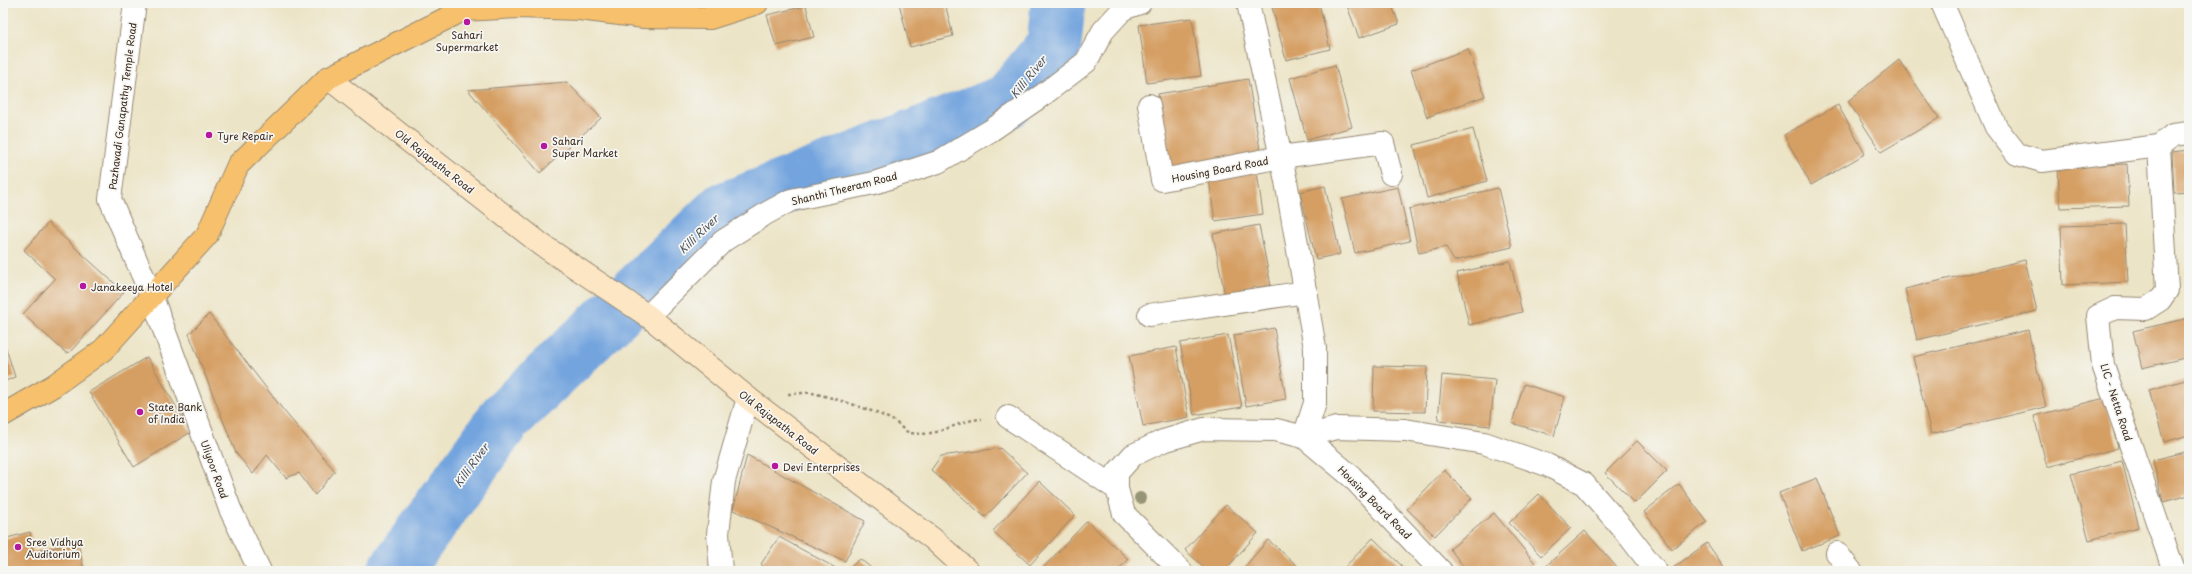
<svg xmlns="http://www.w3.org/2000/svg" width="2192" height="574" viewBox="0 0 2192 574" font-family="'Playpen Sans',sans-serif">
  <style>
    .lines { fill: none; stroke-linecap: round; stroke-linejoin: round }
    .river { stroke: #73a4de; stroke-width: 55 }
    .building { fill: #d59f63 }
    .minor-casing { stroke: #948772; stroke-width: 24 }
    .secondary-casing { stroke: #948772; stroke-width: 24 }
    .primary-casing { stroke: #948772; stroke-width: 24 }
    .path { stroke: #948772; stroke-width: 2.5; stroke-dasharray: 3 3; stroke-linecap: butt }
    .minor { stroke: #fff; stroke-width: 22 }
    .secondary { stroke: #fce6c4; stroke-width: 22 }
    .primary { stroke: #f7c06c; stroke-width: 22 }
    .tree { fill: #979577 }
    .poi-dot { fill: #b5179e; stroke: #f6f6f2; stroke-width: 1.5 }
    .labels { text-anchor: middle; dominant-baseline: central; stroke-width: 3.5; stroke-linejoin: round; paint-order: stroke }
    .poi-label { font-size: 10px; fill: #3b2a1e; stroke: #f6f6f2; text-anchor: start }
    .street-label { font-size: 10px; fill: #3b2a1e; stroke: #f6f6f2 }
    .water-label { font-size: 11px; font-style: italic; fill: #4f5561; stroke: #f6f6f2 }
  </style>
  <rect width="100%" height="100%" fill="#f6f6f2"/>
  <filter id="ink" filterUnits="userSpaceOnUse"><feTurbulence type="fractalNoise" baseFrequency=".025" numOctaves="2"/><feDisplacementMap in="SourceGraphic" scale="8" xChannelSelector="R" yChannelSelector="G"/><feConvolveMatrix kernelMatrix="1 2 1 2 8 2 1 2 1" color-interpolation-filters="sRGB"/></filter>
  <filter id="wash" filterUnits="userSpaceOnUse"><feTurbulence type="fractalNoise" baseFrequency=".012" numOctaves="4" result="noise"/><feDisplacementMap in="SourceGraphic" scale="16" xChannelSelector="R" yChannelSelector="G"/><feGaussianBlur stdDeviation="0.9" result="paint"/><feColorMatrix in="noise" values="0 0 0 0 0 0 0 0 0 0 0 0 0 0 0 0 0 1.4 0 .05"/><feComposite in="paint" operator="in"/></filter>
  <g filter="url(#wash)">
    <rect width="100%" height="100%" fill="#ece4c6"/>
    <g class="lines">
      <!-- river -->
      <polyline class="river" points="395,571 505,418 723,210 1008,101 1054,45 1058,3"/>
    </g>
    <g id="blocks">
      <!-- building -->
      <g class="building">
        <polygon points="899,3 945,3 953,36 910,47"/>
        <polygon points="1271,3 1319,3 1330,49 1286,60"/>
        <polygon points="1346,3 1391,3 1399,24 1359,38"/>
        <polygon points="806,6 814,37 776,46 767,15"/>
        <polygon points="1192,18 1201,76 1147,83 1139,25"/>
        <polygon points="1468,49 1485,96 1427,117 1411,70"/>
        <polygon points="1899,60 1939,118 1881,152 1848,101"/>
        <polygon points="1335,65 1352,127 1307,140 1290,78"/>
        <polygon points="1248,79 1261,155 1171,170 1158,94"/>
        <polygon points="567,82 601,118 540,173 468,90"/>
        <polygon points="1838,105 1865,154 1811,185 1784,135"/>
        <polygon points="1473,129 1487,181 1427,198 1414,145"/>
        <polygon points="2189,150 2189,192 2174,193 2172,152"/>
        <polygon points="2127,164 2129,206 2060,208 2058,167"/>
        <polygon points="1257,172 1263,214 1215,221 1209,179"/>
        <polygon points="1325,186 1340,254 1316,259 1300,192"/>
        <polygon points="1398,187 1410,241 1355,253 1342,199"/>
        <polygon points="1498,188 1512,247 1454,261 1446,247 1419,253 1409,209"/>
        <polygon points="48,223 124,292 70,352 66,353 23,314 55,279 24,250"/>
        <polygon points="2125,224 2128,282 2063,285 2061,226"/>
        <polygon points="1259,225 1271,286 1225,296 1213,234"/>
        <polygon points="2025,260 2037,311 1917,340 1905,289"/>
        <polygon points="1510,261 1522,312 1469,325 1457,273"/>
        <polygon points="209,314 284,411 335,471 315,495 299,473 286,478 267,455 253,474 236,453 189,334"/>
        <polygon points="2189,318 2189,357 2142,368 2133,331"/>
        <polygon points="1274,328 1286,399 1246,406 1234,335"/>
        <polygon points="2028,330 2046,407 1931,434 1913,357"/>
        <polygon points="1228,335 1242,407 1194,415 1180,343"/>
        <polygon points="5,345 15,377 3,382 3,346"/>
        <polygon points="1176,347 1189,417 1143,426 1129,356"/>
        <polygon points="147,357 191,432 134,467 89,392"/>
        <polygon points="1374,366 1427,367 1425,412 1373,411"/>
        <polygon points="1442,375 1495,380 1490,426 1438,420"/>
        <polygon points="2189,379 2189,435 2164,442 2149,390"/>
        <polygon points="1524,384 1565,397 1554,436 1512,423"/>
        <polygon points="2105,398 2118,448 2047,467 2034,416"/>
        <polygon points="1637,441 1667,471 1635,503 1605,473"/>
        <polygon points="1000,448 1027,473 985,517 931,470 941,456"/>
        <polygon points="2189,451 2189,495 2163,502 2153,460"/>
        <polygon points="747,455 865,521 845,561 733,510"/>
        <polygon points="2122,461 2139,527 2089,540 2071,474"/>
        <polygon points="1444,470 1472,498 1435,536 1407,509"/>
        <polygon points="1817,478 1840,536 1802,551 1779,493"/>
        <polygon points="1039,481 1075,515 1030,565 993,531"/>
        <polygon points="1679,484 1707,522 1672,549 1644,512"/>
        <polygon points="1539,494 1571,528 1541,556 1509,523"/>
        <polygon points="1226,505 1258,533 1224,571 1208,571 1185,550"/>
        <polygon points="1494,513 1535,563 1526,571 1467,571 1450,549"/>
        <polygon points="1087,521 1128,559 1117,571 1040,571"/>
        <polygon points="1585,531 1619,570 1552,571 1547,565"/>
        <polygon points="30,532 33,552 78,542 84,571 3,571 3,539"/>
        <polygon points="779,537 841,571 768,571 761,564"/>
        <polygon points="1373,538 1405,569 1403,571 1341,571"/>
        <polygon points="1268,540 1281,551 1303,571 1241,571"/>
        <polygon points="1707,543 1727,571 1669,571"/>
        <polygon points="860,559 875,571 846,571"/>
      </g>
    </g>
  </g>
  <g filter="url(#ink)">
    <use href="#blocks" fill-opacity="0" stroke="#948772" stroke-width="1"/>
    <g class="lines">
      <!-- minor casing -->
      <g class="minor-casing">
        <g id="minor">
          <polyline points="135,3 110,199 152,297 230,509 260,571"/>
          <polyline points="1248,3 1286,181 1315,348 1315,403 1304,437"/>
          <polyline points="1942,3 1996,127 2017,154 2042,161 2159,146"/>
          <polyline points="1149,105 1162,180 1281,157 1383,143 1391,174"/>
          <polyline points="1149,315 1306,292"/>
          <polyline points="648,316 723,241 767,213 791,200 874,183 938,162 990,131 1044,94 1086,62 1103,31 1123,9 1140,3"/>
          <polyline points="1008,417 1117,489"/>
          <polyline points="1304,437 1336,428 1405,430 1484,443 1547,465 1584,484 1625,531 1656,571"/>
          <polyline points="1837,553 1851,571"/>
          <polyline points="721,571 718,534 724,481 748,398"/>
          <polyline points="1181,571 1124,514 1117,489 1117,473 1133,455 1163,441 1204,429 1276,430 1304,437 1352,477 1441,571"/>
          <polyline points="2174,571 2103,365 2098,316 2115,308 2146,309 2160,300 2167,290 2159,146 2173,135 2189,133"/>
        </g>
      </g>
      <!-- secondary casing -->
      <g class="secondary-casing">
        <polyline id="secondary" points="328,78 542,245 648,316 748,398 933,539 968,571"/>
      </g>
      <!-- primary casing -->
      <g class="primary-casing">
        <polyline id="primary" points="3,415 53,386 103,350 207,235 238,165 328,78 463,10 519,7 579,9 644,17 710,18 757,3"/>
      </g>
      <!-- path -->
      <path class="path" d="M 788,394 C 796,394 805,392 812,393 C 832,397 876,411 894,421 C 899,424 904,432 911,433 C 940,438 956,420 982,419"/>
      <!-- minor -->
      <use href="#minor" class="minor"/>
      <!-- secondary -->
      <use href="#secondary" class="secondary"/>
      <!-- primary -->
      <use href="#primary" class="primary"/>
    </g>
    <!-- trees -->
    <circle class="tree" cx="1140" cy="498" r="6"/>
  </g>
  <!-- markers -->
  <g class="poi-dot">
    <circle cx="467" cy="22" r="4"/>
    <circle cx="209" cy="135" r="4"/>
    <circle cx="544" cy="146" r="4"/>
    <circle cx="83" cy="286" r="4"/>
    <circle cx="140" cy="412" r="4"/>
    <circle cx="775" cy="466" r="4"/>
    <circle cx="18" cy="547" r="4"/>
  </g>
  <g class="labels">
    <!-- poi labels -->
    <g class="poi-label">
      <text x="467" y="34" text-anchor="middle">Sahari<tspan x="467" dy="12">Supermarket</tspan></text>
      <text x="217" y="135">Tyre Repair</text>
      <text x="552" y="140">Sahari<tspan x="552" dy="12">Super Market</tspan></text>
      <text x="91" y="286">Janakeeya Hotel</text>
      <text x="148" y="406">State Bank<tspan x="148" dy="12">of India</tspan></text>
      <text x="783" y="466">Devi Enterprises</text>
      <text x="26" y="541">Sree Vidhya<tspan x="26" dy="12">Auditorium</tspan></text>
    </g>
    <!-- street labels -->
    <g class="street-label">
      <text transform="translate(122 106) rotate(-83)">Pazhavadi Ganapathy Temple Road</text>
      <text transform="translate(435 161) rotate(38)">Old Rajapatha Road</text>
      <text transform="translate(1220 169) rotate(-11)">Housing Board Road</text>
      <text transform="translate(844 188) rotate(-14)">Shanthi Theeram Road</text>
      <text transform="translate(2117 402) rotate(72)">LIC - Netta Road</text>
      <text transform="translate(779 422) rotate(38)">Old Rajapatha Road</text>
      <text transform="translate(215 469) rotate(70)">Uliyoor Road</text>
      <text transform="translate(1375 502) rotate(45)">Housing Board Road</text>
    </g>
    <!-- water labels -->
    <g class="water-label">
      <text transform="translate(1028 77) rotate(-51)">Killi River</text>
      <text transform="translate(698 234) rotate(-44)">Killi River</text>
      <text transform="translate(471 465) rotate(-54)">Killi River</text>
    </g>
  </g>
  <!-- margin -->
  <rect width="2192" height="574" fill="none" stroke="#f6f6f2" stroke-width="16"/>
</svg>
